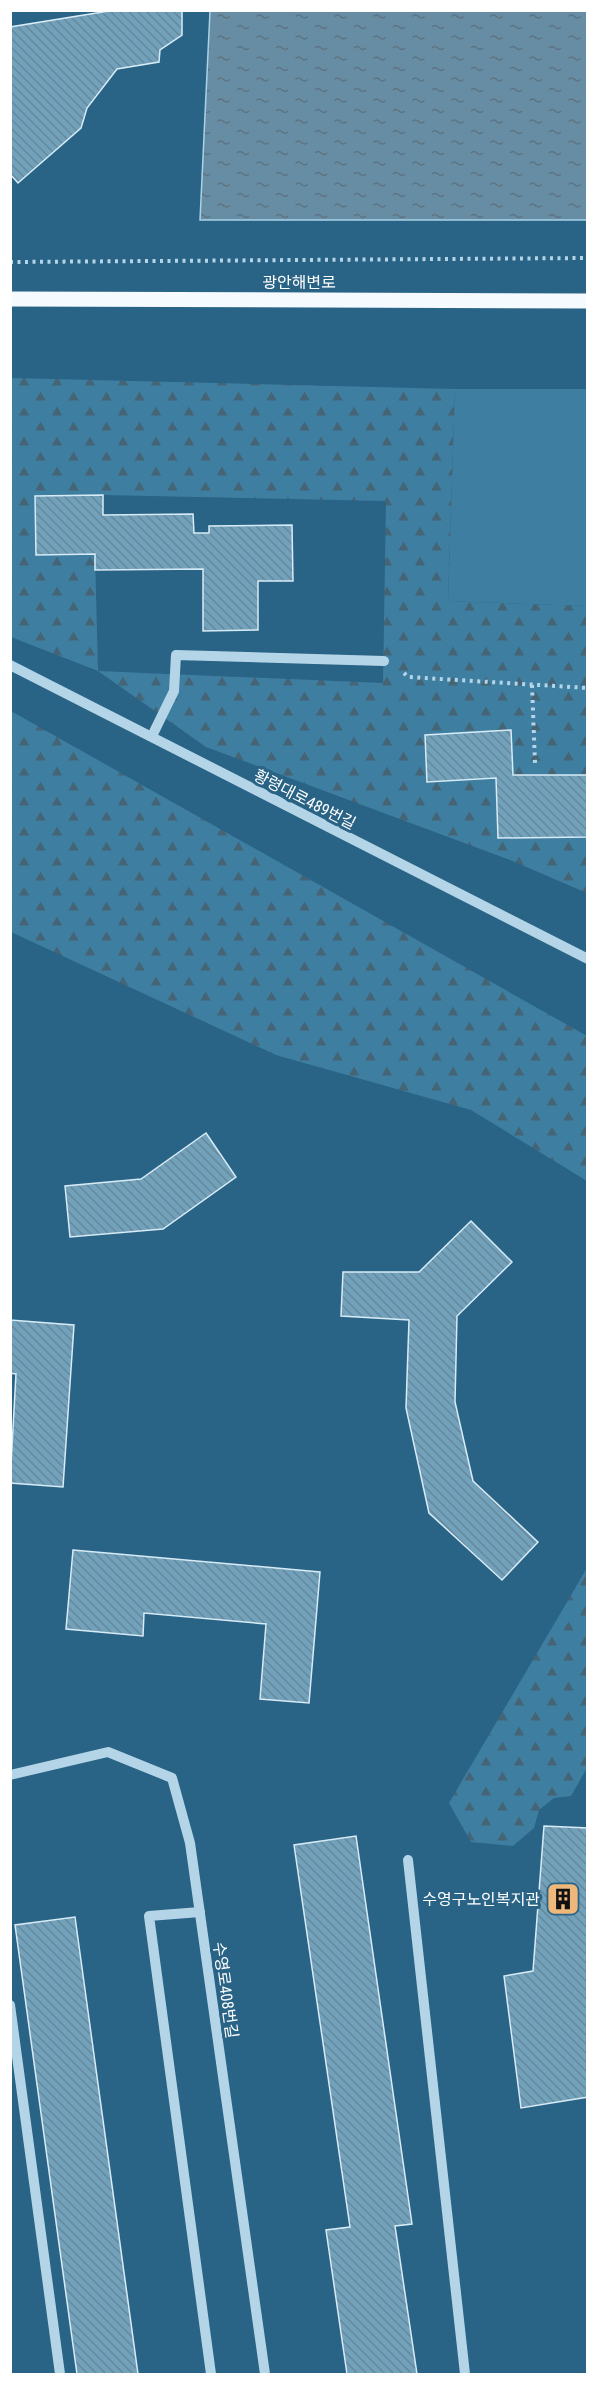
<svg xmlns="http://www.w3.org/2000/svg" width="598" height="2385" font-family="'Roboto Condensed','Noto Sans KR',sans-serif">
<defs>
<pattern id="forest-firs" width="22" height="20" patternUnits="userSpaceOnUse" patternTransform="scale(1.5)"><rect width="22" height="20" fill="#3e7ea1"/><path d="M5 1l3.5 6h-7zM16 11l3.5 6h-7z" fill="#456576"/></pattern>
<pattern id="water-ripples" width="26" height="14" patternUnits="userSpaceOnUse" patternTransform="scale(1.5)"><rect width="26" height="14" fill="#678da4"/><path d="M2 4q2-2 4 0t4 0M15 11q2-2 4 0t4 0" fill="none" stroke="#5c7381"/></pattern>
<pattern id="building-back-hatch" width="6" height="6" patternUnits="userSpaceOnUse" patternTransform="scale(1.5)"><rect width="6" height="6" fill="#71a1bb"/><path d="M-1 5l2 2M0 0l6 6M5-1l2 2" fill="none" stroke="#66889a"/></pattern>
</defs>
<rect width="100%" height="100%" fill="#296385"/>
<g fill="url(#forest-firs)" fill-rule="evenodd">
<path d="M10,378L455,389L448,601L587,606V775H513L425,735L427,782L496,778L499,838L587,837V893L510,860L206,747L98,671L11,637ZM103,495L386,501L383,683L98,671L95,554L36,555V496Z"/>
<polygon points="11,711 587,1036 587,1181 471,1110 276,1055 11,932"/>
<polygon points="587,1568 587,1768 571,1796 554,1798 539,1810 534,1828 513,1846 471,1842 449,1803"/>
</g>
<polygon fill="#3e7ea1" points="455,389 587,389 587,606 448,601"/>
<polygon fill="url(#water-ripples)" stroke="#a9d2e7" stroke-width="1.5" points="210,11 587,11 587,220 200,220"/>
<g fill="url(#building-back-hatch)" stroke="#d7ebf6" stroke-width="1.5">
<polygon points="115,10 182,10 182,35 160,50 159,62 117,69 87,108 81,128 18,183 10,174 10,27"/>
<polygon points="103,495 103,515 193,514 194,533 209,533 209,526 292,525 293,581 258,581 258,630 203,631 203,569 95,570 95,554 36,555 35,496"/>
<polygon points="511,730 513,775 588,775 588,837 498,838 496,778 427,782 425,735"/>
<polygon points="206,1133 236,1177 163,1229 70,1237 65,1186 141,1179"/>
<polygon points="471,1221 512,1262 457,1316 455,1402 473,1481 538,1542 502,1580 429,1513 406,1408 409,1320 341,1316 343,1272 419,1272"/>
<polygon points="10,1320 74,1325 63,1487 10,1483 16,1374 10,1373"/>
<polygon points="73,1550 320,1572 309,1703 260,1699 266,1624 144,1613 143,1636 66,1629"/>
<polygon points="544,1826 588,1828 588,2097 521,2108 504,1976 533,1971"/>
<polygon points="356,1836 412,2224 395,2226 417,2374 347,2374 326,2230 350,2227 294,1845"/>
<polygon points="75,1917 138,2374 77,2374 15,1925"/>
</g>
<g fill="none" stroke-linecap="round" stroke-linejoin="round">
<g stroke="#b4d5e7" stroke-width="4" stroke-dasharray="3 4.5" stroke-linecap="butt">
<polyline points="10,262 588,258"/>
<polyline points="404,673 408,677 588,688"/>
<polyline points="532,685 535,763"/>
</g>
<g stroke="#b4d5e7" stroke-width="10">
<polyline points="10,665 588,959"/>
<polyline points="152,736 174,691 176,655 384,661"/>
<polyline points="10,1775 108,1752 172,1778 190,1843 265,2374"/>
<polyline points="408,1860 465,2374"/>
<polyline points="200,1912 149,1916 211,2374"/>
<polyline points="10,2005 60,2374"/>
</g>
<polyline stroke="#f5fafe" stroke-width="15" points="10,299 588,301"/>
</g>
<defs>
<g id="building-square" transform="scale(1.725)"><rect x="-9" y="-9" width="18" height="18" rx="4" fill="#eeb77b" stroke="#296385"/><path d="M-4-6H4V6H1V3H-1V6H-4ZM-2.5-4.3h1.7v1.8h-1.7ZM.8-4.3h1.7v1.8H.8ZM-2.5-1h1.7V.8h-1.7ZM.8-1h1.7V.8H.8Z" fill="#111"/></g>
</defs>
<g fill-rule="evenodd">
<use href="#building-square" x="563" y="1899"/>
</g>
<g text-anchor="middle" stroke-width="6" stroke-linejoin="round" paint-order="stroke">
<g font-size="16" fill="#fff" stroke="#296385">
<text x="299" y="288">광안해변로</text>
<text transform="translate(305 799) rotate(27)" y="6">황령대로489번길</text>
<text transform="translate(226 1990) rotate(82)" y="6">수영로408번길</text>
</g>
<g font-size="16" fill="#fff" stroke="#296385" text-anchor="end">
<text x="540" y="1905">수영구노인복지관</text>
</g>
</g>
<rect width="598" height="2385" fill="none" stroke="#ffffff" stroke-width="24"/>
</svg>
